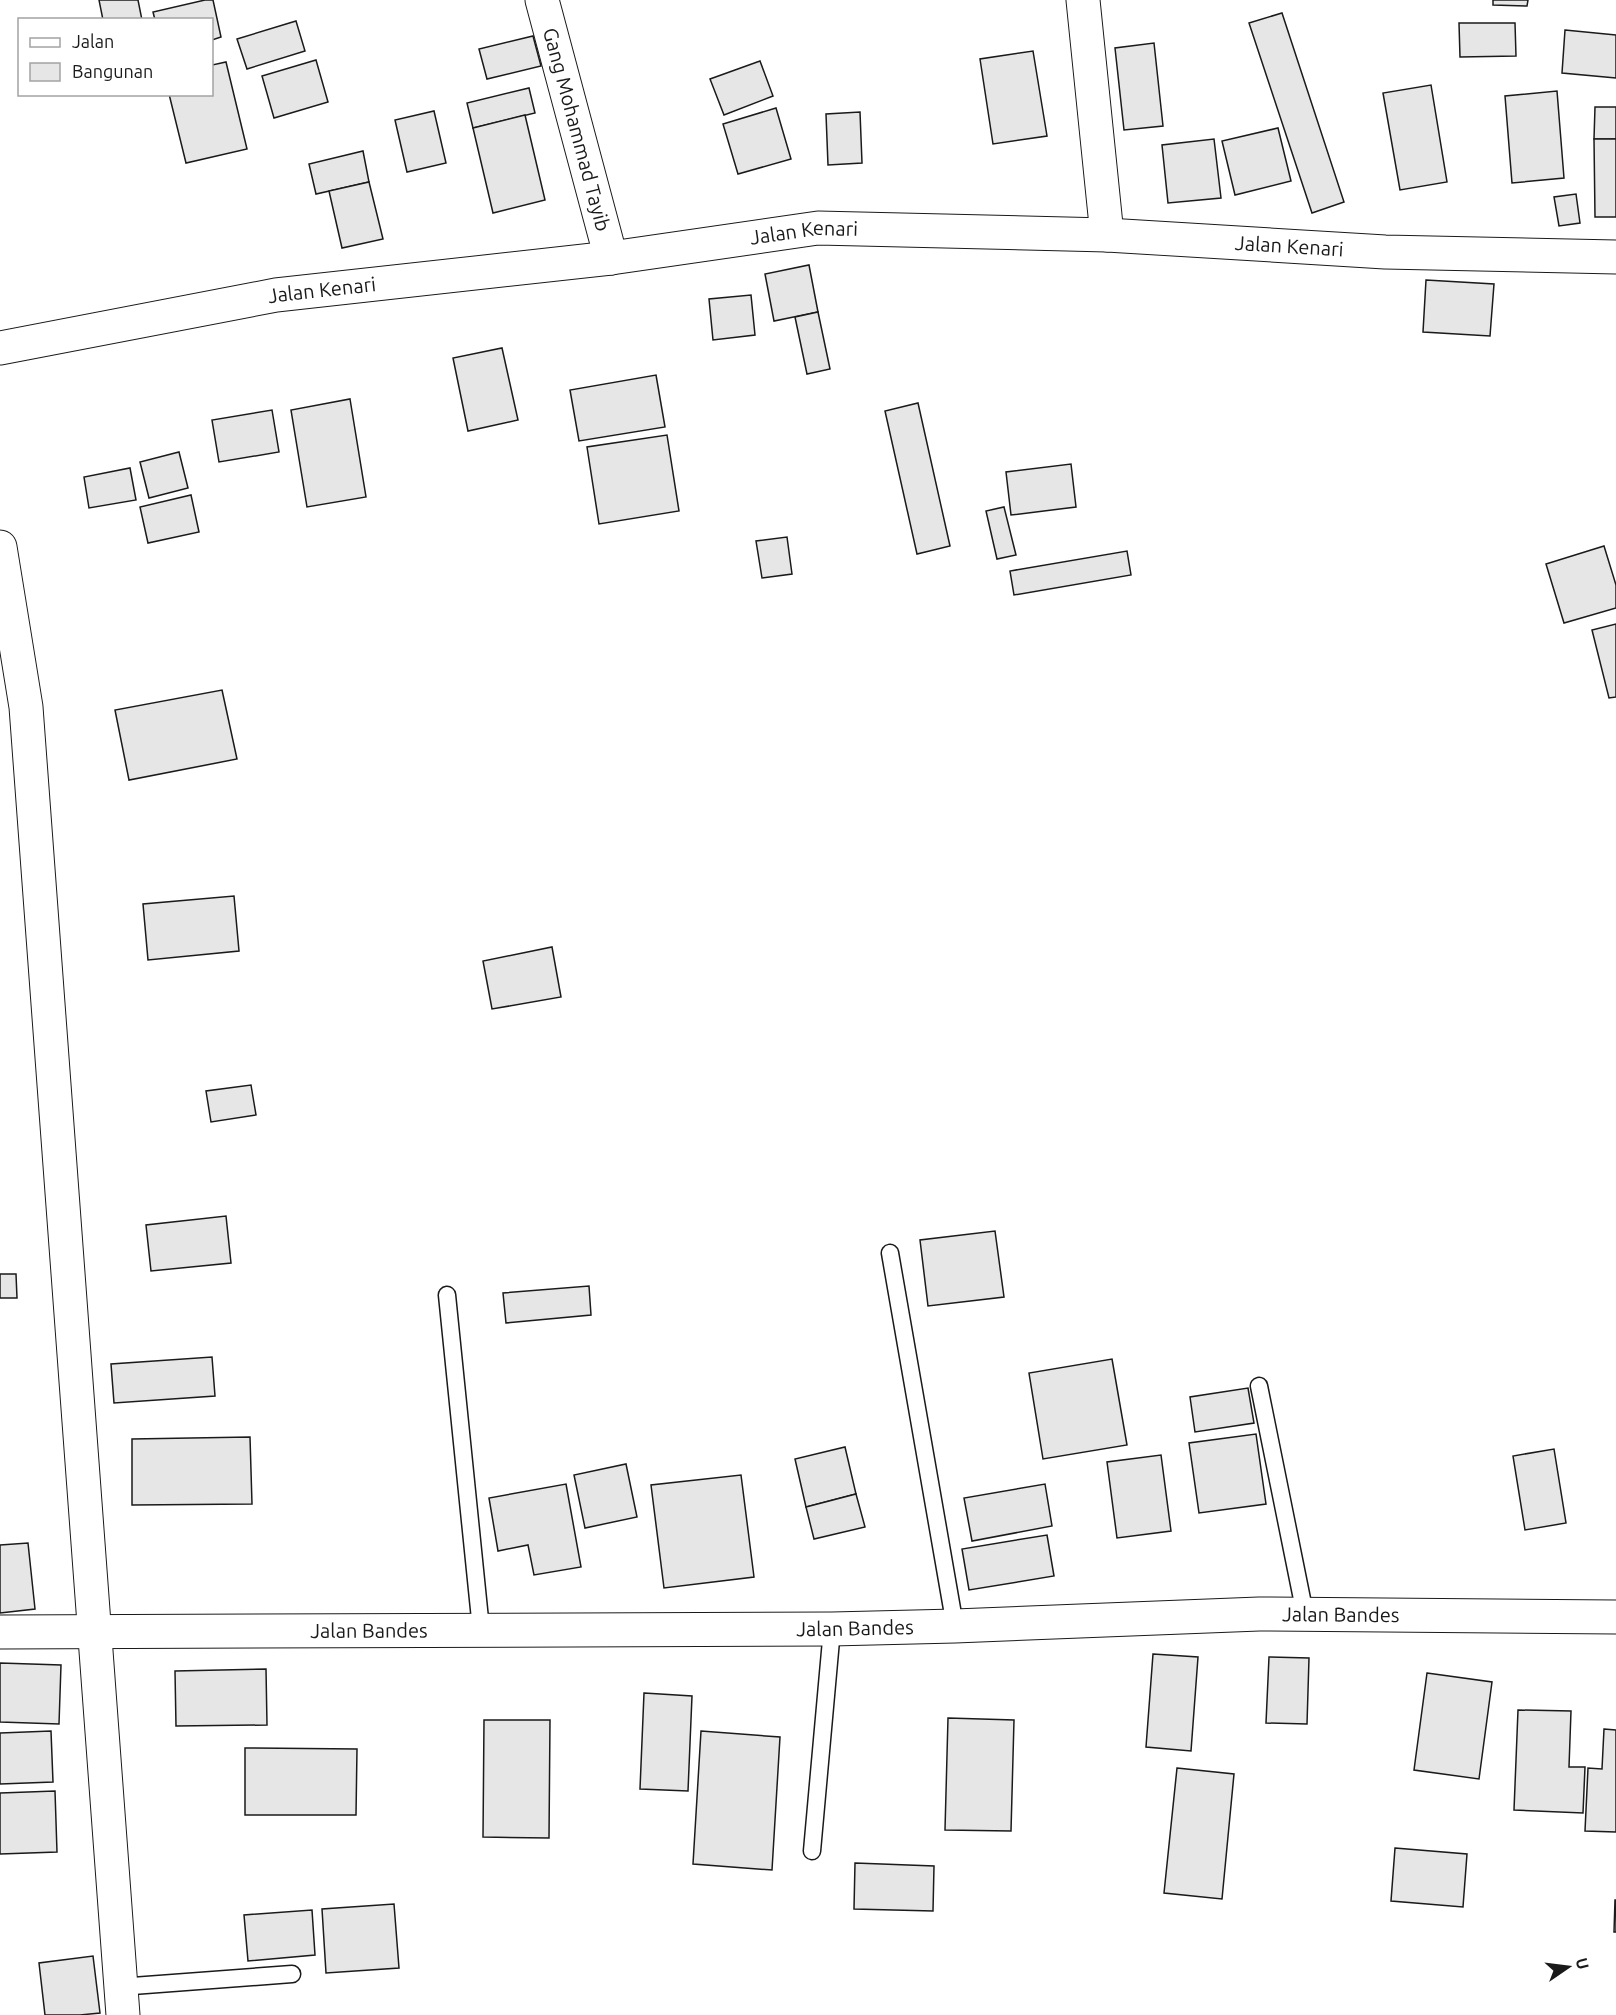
<svg xmlns="http://www.w3.org/2000/svg" width="1616" height="2015" font-family="Ubuntu,sans-serif">
<rect width="100%" height="100%" fill="#fff"/>
<g fill="#e6e6e6" stroke="#1a1a1a" stroke-width="1.5">
<polygon points="99,0 138,0 142,20 103,20"/>
<polygon points="205,0 213,0 221,37 212,40 212,20 155,20 153,12"/>
<polygon points="1493,0 1528,0 1527,6 1493,5"/>
<polygon points="1282,13 1344,202 1312,213 1249,23"/>
<polygon points="296,21 305,51 247,69 237,39"/>
<polygon points="1459,23 1515,23 1516,56 1460,57"/>
<polygon points="1565,30 1616,35 1616,78 1562,73"/>
<polygon points="533,36 541,66 487,79 479,49"/>
<polygon points="1154,43 1163,126 1124,130 1115,48"/>
<polygon points="1033,51 1047,136 993,144 980,59"/>
<polygon points="316,60 328,102 274,118 262,76"/>
<polygon points="760,61 773,96 724,115 710,79"/>
<polygon points="226,62 247,149 186,163 169,94 212,94 212,65"/>
<polygon points="1431,85 1447,182 1400,190 1383,93"/>
<polygon points="529,88 535,113 473,128 467,103"/>
<polygon points="1557,91 1564,178 1512,183 1505,96"/>
<polygon points="1595,107 1616,107 1616,139 1594,139"/>
<polygon points="776,108 791,159 738,174 723,124"/>
<polygon points="434,111 446,163 407,172 395,120"/>
<polygon points="860,112 862,163 828,165 826,114"/>
<polygon points="525,115 545,200 493,213 473,128"/>
<polygon points="1278,128 1291,181 1235,195 1222,141"/>
<polygon points="1214,139 1221,198 1168,203 1162,145"/>
<polygon points="1594,139 1616,139 1616,217 1595,217"/>
<polygon points="363,151 369,182 316,194 309,164"/>
<polygon points="369,182 383,239 342,248 329,191"/>
<polygon points="1576,194 1580,223 1559,226 1554,197"/>
<polygon points="809,265 818,312 774,321 765,274"/>
<polygon points="1426,280 1494,284 1490,336 1423,332"/>
<polygon points="751,295 755,335 713,340 709,299"/>
<polygon points="818,312 830,369 807,374 795,317"/>
<polygon points="502,348 518,420 468,431 453,358"/>
<polygon points="656,375 665,427 579,441 570,390"/>
<polygon points="350,399 366,497 307,507 291,410"/>
<polygon points="918,403 950,546 917,554 885,411"/>
<polygon points="272,410 279,452 219,462 212,420"/>
<polygon points="667,435 679,511 599,524 587,447"/>
<polygon points="179,452 188,488 149,498 140,462"/>
<polygon points="1071,464 1076,507 1011,515 1006,472"/>
<polygon points="130,468 136,500 89,508 84,477"/>
<polygon points="191,495 199,532 148,543 140,507"/>
<polygon points="1004,507 1016,555 997,559 986,511"/>
<polygon points="787,537 792,574 762,578 756,541"/>
<polygon points="1604,546 1616,585 1616,608 1564,623 1546,564"/>
<polygon points="1127,551 1131,575 1014,595 1010,571"/>
<polygon points="1616,624 1616,697 1609,698 1592,630"/>
<polygon points="222,690 237,759 129,780 115,710"/>
<polygon points="234,896 239,951 148,960 143,904"/>
<polygon points="552,947 561,997 492,1009 483,961"/>
<polygon points="251,1085 256,1115 211,1122 206,1091"/>
<polygon points="226,1216 231,1263 151,1271 146,1225"/>
<polygon points="995,1231 1004,1297 928,1306 920,1240"/>
<polygon points="0,1274 16,1274 17,1298 0,1298"/>
<polygon points="589,1286 591,1315 506,1323 503,1293"/>
<polygon points="212,1357 215,1396 114,1403 111,1364"/>
<polygon points="1112,1359 1127,1445 1043,1459 1029,1373"/>
<polygon points="1248,1388 1254,1423 1195,1432 1190,1397"/>
<polygon points="1256,1434 1266,1504 1199,1513 1189,1443"/>
<polygon points="250,1437 252,1504 132,1505 132,1439"/>
<polygon points="845,1447 856,1494 806,1507 795,1459"/>
<polygon points="1554,1449 1566,1523 1525,1530 1513,1456"/>
<polygon points="1161,1455 1171,1531 1117,1538 1107,1462"/>
<polygon points="626,1464 637,1517 585,1528 574,1475"/>
<polygon points="741,1475 754,1577 664,1588 651,1485"/>
<polygon points="566,1484 581,1567 534,1575 528,1545 498,1551 489,1498"/>
<polygon points="1045,1484 1052,1526 972,1541 964,1498"/>
<polygon points="856,1494 865,1527 814,1539 806,1507"/>
<polygon points="1047,1535 1054,1576 969,1590 962,1549"/>
<polygon points="28,1543 35,1609 0,1613 0,1545"/>
<polygon points="1153,1654 1198,1657 1191,1751 1146,1747"/>
<polygon points="1269,1657 1309,1658 1307,1724 1266,1723"/>
<polygon points="0,1663 61,1665 59,1724 0,1722"/>
<polygon points="266,1669 267,1725 176,1726 175,1671"/>
<polygon points="1427,1673 1492,1682 1479,1779 1414,1770"/>
<polygon points="644,1693 692,1696 688,1791 640,1789"/>
<polygon points="1518,1710 1571,1711 1569,1767 1585,1767 1583,1813 1514,1810"/>
<polygon points="948,1718 1014,1720 1011,1831 945,1830"/>
<polygon points="484,1720 550,1720 549,1838 483,1837"/>
<polygon points="1604,1729 1616,1730 1616,1832 1585,1831 1588,1768 1602,1769"/>
<polygon points="51,1731 53,1782 0,1784 0,1733"/>
<polygon points="701,1731 780,1737 772,1870 693,1864"/>
<polygon points="245,1748 357,1749 356,1815 245,1815"/>
<polygon points="1177,1768 1234,1774 1222,1899 1164,1893"/>
<polygon points="55,1791 57,1852 0,1854 0,1793"/>
<polygon points="1395,1848 1467,1854 1463,1907 1391,1901"/>
<polygon points="855,1863 934,1866 933,1911 854,1909"/>
<polygon points="1615,1900 1616,1900 1616,1932 1614,1932"/>
<polygon points="394,1904 399,1968 326,1973 322,1909"/>
<polygon points="312,1910 315,1955 248,1961 244,1915"/>
<polygon points="93,1956 100,2013 80,2015 45,2015 39,1963"/>
</g>
<g fill="none" stroke-linecap="round" stroke-linejoin="round">
<g stroke="#1a1a1a" stroke-width="19">
<g id="lane">
<polyline points="890,1253 955,1626"/>
<polyline points="447,1295 481,1629"/>
<polyline points="1259,1386 1305,1614"/>
<polyline points="812,1851 832,1629"/>
<polyline points="119,1987 292,1974"/>
</g>
</g>
<g stroke="#1a1a1a" stroke-width="35">
<g id="street">
<path id="s1" d="M542,0L611,258"/>
<polyline points="1083,0 1107,235"/>
<path id="s2" d="M0,348L276,295L611,258L818,228L1107,235L1385,252L1616,257"/>
<polyline points="0,547 26,707 123,2015"/>
<path id="s3" d="M0,1632L832,1629L955,1626L1259,1614L1616,1617"/>
</g>
</g>
<use href="#lane" stroke="#fff" stroke-width="16"/>
<use href="#street" stroke="#fff" stroke-width="33"/>
</g>
<g text-anchor="middle" stroke-width="4.5" stroke-linejoin="round" paint-order="stroke">
<g font-size="20" fill="#1a1a1a" stroke="#fff">
<text dy="7" stroke="none"><textPath href="#s1" startOffset="134">Gang Mohammad Tayib</textPath></text>
<text dy="7" stroke="none"><textPath href="#s2" startOffset="813">Jalan Kenari</textPath></text>
<text dy="7" stroke="none"><textPath href="#s2" startOffset="1299">Jalan Kenari</textPath></text>
<text dy="7" stroke="none"><textPath href="#s2" startOffset="327">Jalan Kenari</textPath></text>
<text dy="7" stroke="none"><textPath href="#s3" startOffset="1341">Jalan Bandes</textPath></text>
<text dy="7" stroke="none"><textPath href="#s3" startOffset="855">Jalan Bandes</textPath></text>
<text dy="7" stroke="none"><textPath href="#s3" startOffset="369">Jalan Bandes</textPath></text>
</g>
</g>
<rect x="18" y="18" width="195" height="78" fill="#ffffff" stroke="#a3a3a3" stroke-width="1.5"/>
<rect x="30" y="38" width="30" height="9" fill="#ffffff" stroke="#a3a3a3" stroke-width="1.5"/>
<text x="72" y="48" font-size="18" fill="#1a1a1a">Jalan</text>
<rect x="30" y="63" width="30" height="18" fill="#e6e6e6" stroke="#a3a3a3" stroke-width="1.5"/>
<text x="72" y="78" font-size="18" fill="#1a1a1a">Bangunan</text>
<g transform="translate(1568 1967) rotate(76)" stroke="#ffffff" stroke-width="4.5" paint-order="stroke">
<path d="M0-4.5L10 22L0 15L-10 22Z" fill="#1a1a1a"/>
<text y="-9" font-size="16" font-weight="bold" text-anchor="middle" fill="#1a1a1a">U</text>
</g>
</svg>
